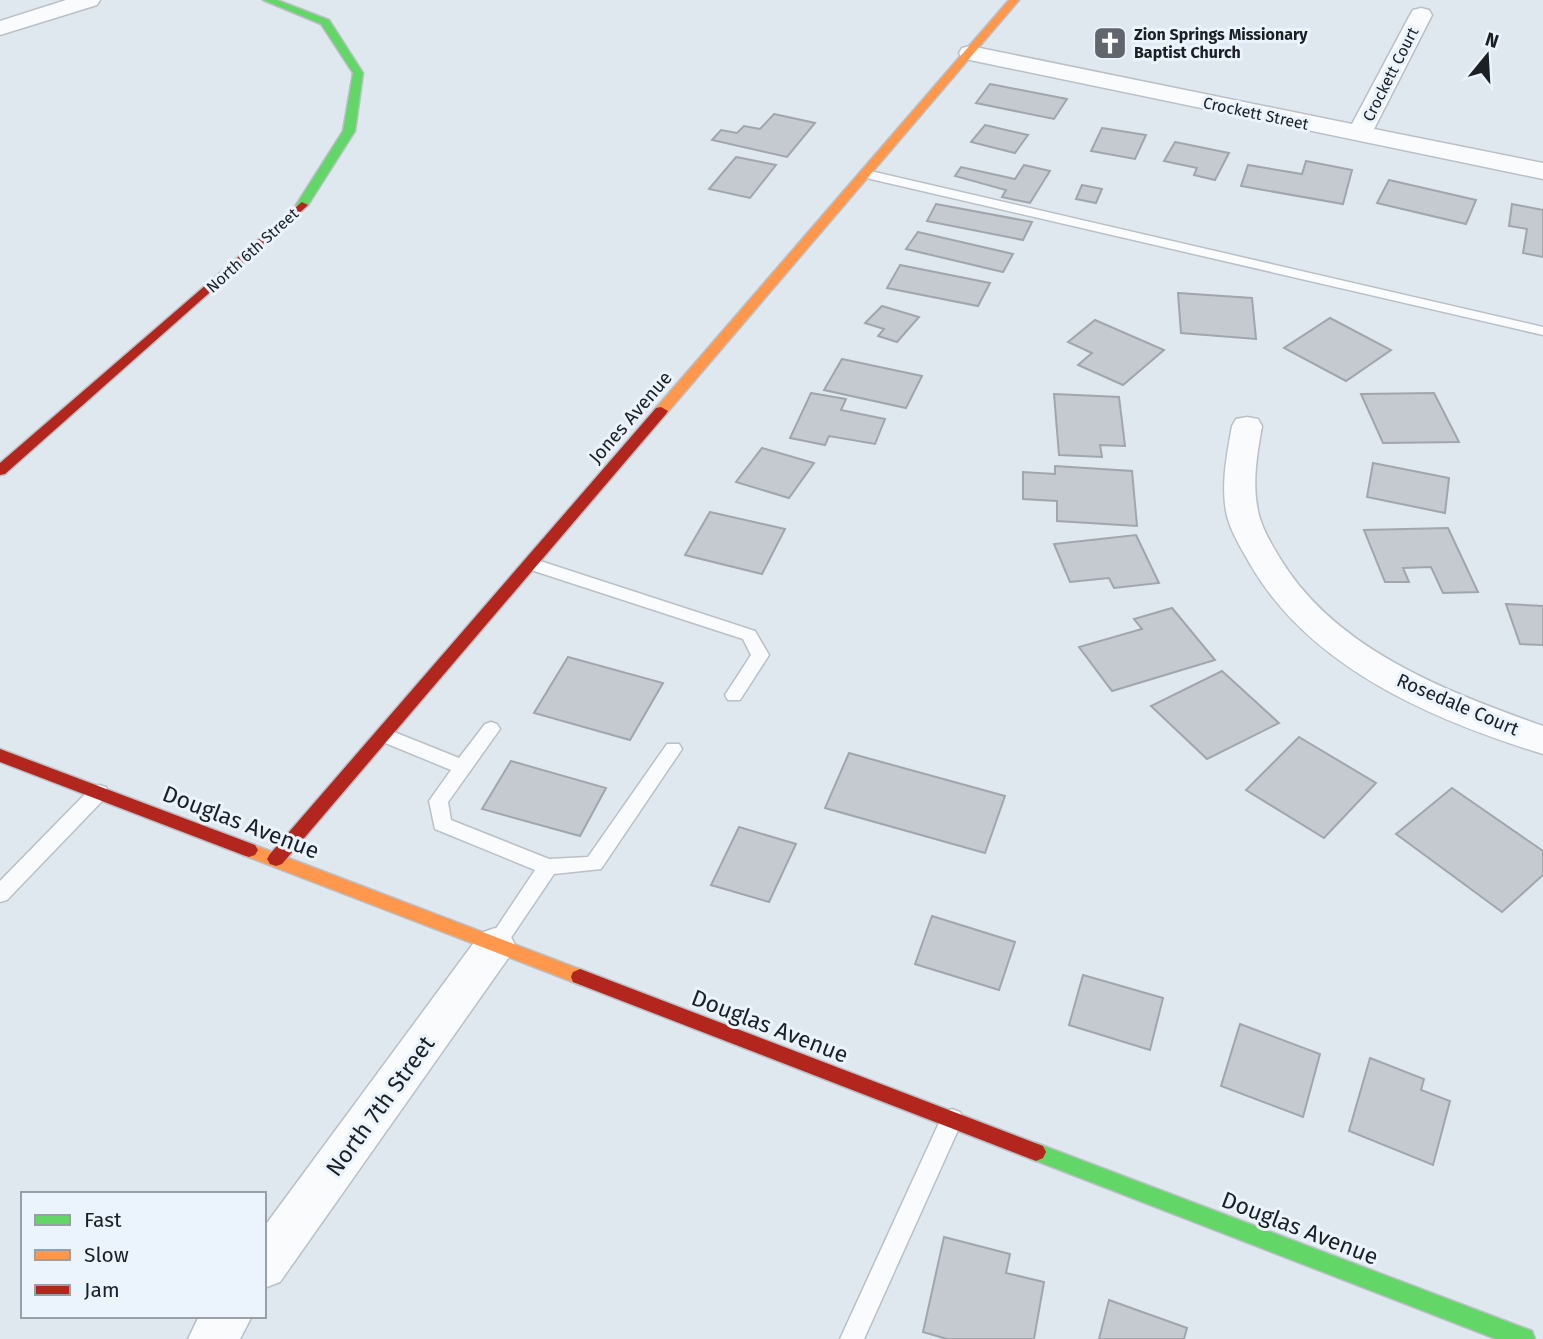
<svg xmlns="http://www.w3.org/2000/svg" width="1543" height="1339" font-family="'Fira Sans',sans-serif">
<rect width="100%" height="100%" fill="#dfe7ef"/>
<g fill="#c4cad0" stroke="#a0a6ac" stroke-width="2">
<polygon points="990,84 1067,99 1054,119 976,103"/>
<polygon points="774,114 815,123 787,157 712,140 721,130 737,133 744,126 760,129"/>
<polygon points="985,125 1028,135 1015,153 971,142"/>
<polygon points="1102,128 1146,135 1135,159 1091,151"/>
<polygon points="1175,142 1229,153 1215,180 1194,175 1197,168 1164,161"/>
<polygon points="736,157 776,165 750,198 709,189"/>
<polygon points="1306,161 1352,170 1343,204 1241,186 1248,165 1302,174"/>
<polygon points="1024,165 1050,171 1030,203 1002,197 1006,190 955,176 961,167 1015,179"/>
<polygon points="1389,180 1476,200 1466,224 1377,203"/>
<polygon points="1082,185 1102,189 1096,203 1076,199"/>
<polygon points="936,204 1032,222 1023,240 927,221"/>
<polygon points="1512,204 1543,210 1543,257 1523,253 1527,229 1509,226"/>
<polygon points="918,232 1013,254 1003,272 906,249"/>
<polygon points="900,265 990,283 978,306 887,288"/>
<polygon points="1178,293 1252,298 1256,339 1181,333"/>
<polygon points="882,306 919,317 897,342 878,336 884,329 865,323"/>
<polygon points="1330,318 1391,350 1346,381 1284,348"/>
<polygon points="1095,320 1164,350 1123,385 1078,365 1092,353 1068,342"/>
<polygon points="842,359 922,376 906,408 824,390"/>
<polygon points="811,393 846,399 841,410 885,419 875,444 829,436 825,445 790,438"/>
<polygon points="1434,393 1459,442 1383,443 1361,394"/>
<polygon points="1054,394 1119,397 1125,446 1100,445 1102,457 1059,455"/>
<polygon points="762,448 814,463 789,498 736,482"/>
<polygon points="1373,463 1449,478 1445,513 1367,497"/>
<polygon points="1055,466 1132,471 1137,526 1057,521 1057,501 1023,499 1023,472 1055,474"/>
<polygon points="710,512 785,529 762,574 685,555"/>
<polygon points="1448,528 1478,592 1443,593 1431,567 1403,568 1409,582 1385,582 1364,530"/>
<polygon points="1136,535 1159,583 1114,588 1109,578 1070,582 1054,544"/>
<polygon points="1506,604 1543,606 1543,645 1520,644"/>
<polygon points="1172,608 1215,660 1112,691 1079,647 1142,629 1134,619"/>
<polygon points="568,657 663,683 630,740 534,713"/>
<polygon points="1222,671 1279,723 1207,759 1151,706"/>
<polygon points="1299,737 1376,783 1324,838 1246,790"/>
<polygon points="849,753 1005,796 985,853 825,808"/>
<polygon points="511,761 606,788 580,836 482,809"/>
<polygon points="1452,788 1543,851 1543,875 1502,912 1396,834"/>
<polygon points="739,827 796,844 769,902 711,885"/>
<polygon points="932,916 1015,942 999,990 915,964"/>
<polygon points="1083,975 1163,998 1150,1050 1069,1025"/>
<polygon points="1240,1024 1320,1054 1303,1117 1221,1086"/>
<polygon points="1370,1058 1424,1079 1421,1090 1450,1101 1433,1165 1349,1131"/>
<polygon points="944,1237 1010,1254 1006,1273 1044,1282 1034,1339 947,1339 923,1332"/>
<polygon points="1109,1300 1187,1328 1184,1339 1099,1339"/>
</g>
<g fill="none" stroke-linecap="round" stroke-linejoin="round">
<g stroke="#bac0c6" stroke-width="3">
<g id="lane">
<polygon points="866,170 1543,327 1543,335 862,177 862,171"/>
<polygon points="531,558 755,631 769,655 740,700 728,700 725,695 751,655 743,639 525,568 523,564"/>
<polygon points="491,722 497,724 500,729 448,802 451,820 549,859 588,857 667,744 679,744 682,749 601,869 554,874 502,951 495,953 488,951 485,945 535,870 435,829 429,801 451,770 378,740 375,735 378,730 384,728 459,758 485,724"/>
<polygon points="99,785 106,787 108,792 106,797 7,900 0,902 0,881 92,787"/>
<polygon points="952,1109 960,1112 963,1119 864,1339 840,1339 944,1112"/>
</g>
</g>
<g stroke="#bac0c6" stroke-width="3">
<g id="street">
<polygon points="66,0 100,0 97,5 0,35 0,21"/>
<polygon points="1421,8 1429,10 1432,15 1374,129 1543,163 1543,179 970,60 962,58 959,53 962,48 970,46 1352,124 1410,15 1413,10"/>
<path d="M1247,417L1258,419L1262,426C1257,454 1252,483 1258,511C1261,526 1270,542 1278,555C1333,649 1445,691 1543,726V754C1433,720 1310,668 1250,564C1241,548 1229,529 1226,511C1221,483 1227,454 1232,426L1236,419Z"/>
<polygon points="495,928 509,933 515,945 509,957 280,1282 264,1288 264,1227 481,933"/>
<polygon points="199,1316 252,1316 240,1339 188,1339"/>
</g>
</g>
<g stroke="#bac0c6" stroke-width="3">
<g id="fast">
<polygon points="263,0 277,0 329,20 363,73 355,131 308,205 302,208 296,205 343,131 353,73 321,24"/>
<polygon points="1036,1143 1524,1328 1532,1331 1535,1339 1496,1339 1029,1158 1026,1152 1029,1146"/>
</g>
</g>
<g stroke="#bac0c6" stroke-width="3">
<g id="slow">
<polygon points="1009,0 1019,0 666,414 656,414 654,411 656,408"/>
<polygon points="249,843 587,972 589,977 587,982 580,985 573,982 243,855 240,850 243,845"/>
</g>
</g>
<g stroke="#bac0c6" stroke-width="3">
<g id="jam">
<polygon points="302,202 308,205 306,207 5,474 0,475 0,463"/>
<polygon points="661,407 668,411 666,414 282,864 276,866 270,864 267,859 270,854 656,408"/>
<polygon points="0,749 255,845 258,850 255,855 249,857 243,855 0,762"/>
<polygon points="580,969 1043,1146 1046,1152 1043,1158 1036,1161 573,982 571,977 573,972"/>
</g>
</g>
<use href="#lane" fill="#fafbfd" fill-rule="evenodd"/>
<use href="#street" fill="#fafbfd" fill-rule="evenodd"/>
<use href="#fast" fill="#63d668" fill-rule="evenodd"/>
<use href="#slow" fill="#ff974d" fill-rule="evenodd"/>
<use href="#jam" fill="#b3261e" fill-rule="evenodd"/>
</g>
<defs>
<g id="church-square" transform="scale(1.75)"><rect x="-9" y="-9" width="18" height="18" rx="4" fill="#60666c" stroke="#ebf3fc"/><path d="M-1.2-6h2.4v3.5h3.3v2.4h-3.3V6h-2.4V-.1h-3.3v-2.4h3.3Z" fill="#fff"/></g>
</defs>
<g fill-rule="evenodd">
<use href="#church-square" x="1110" y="43"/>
</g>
<g text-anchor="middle" stroke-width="6" stroke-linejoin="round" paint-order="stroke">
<g font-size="16" font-weight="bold" fill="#1b2025" stroke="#ebf3fc" text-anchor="start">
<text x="1134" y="40">Zion Springs Missionary<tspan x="1134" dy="18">Baptist Church</tspan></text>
</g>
<g font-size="16" fill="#1b2025" stroke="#ebf3fc">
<text transform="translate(1390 74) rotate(-63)" y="6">Crockett Court</text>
<text transform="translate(1256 113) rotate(12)" y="6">Crockett Street</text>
<text transform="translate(252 250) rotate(-42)" y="6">North 6th Street</text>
</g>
<g font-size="19" fill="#1b2025" stroke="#ebf3fc">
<text transform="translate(630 417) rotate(-49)" y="7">Jones Avenue</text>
<text transform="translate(1458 704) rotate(23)" y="7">Rosedale Court</text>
</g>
<g font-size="23" fill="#1b2025" stroke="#ebf3fc">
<text transform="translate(241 822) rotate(21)" y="8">Douglas Avenue</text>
<text transform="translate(770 1026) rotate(21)" y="8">Douglas Avenue</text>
<text transform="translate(380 1106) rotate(-54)" y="8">North 7th Street</text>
<text transform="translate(1300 1228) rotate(21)" y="8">Douglas Avenue</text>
</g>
</g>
<rect x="21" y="1192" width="245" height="126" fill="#ebf3fc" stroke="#989fa6" stroke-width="2"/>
<rect x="35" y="1215" width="35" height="10" fill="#63d668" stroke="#989fa6" stroke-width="2"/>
<text x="84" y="1227" font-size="21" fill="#1b2025">Fast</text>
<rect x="35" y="1250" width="35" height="10" fill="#ff974d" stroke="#989fa6" stroke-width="2"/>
<text x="84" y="1262" font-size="21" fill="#1b2025">Slow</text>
<rect x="35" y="1285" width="35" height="10" fill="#b3261e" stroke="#989fa6" stroke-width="2"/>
<text x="84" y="1297" font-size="21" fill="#1b2025">Jam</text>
<g transform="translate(1487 56) rotate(18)" stroke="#ebf3fc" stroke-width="5" paint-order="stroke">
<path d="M0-5L12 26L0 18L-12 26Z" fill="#1b2025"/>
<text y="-10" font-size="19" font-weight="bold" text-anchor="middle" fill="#1b2025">N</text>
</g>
</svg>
